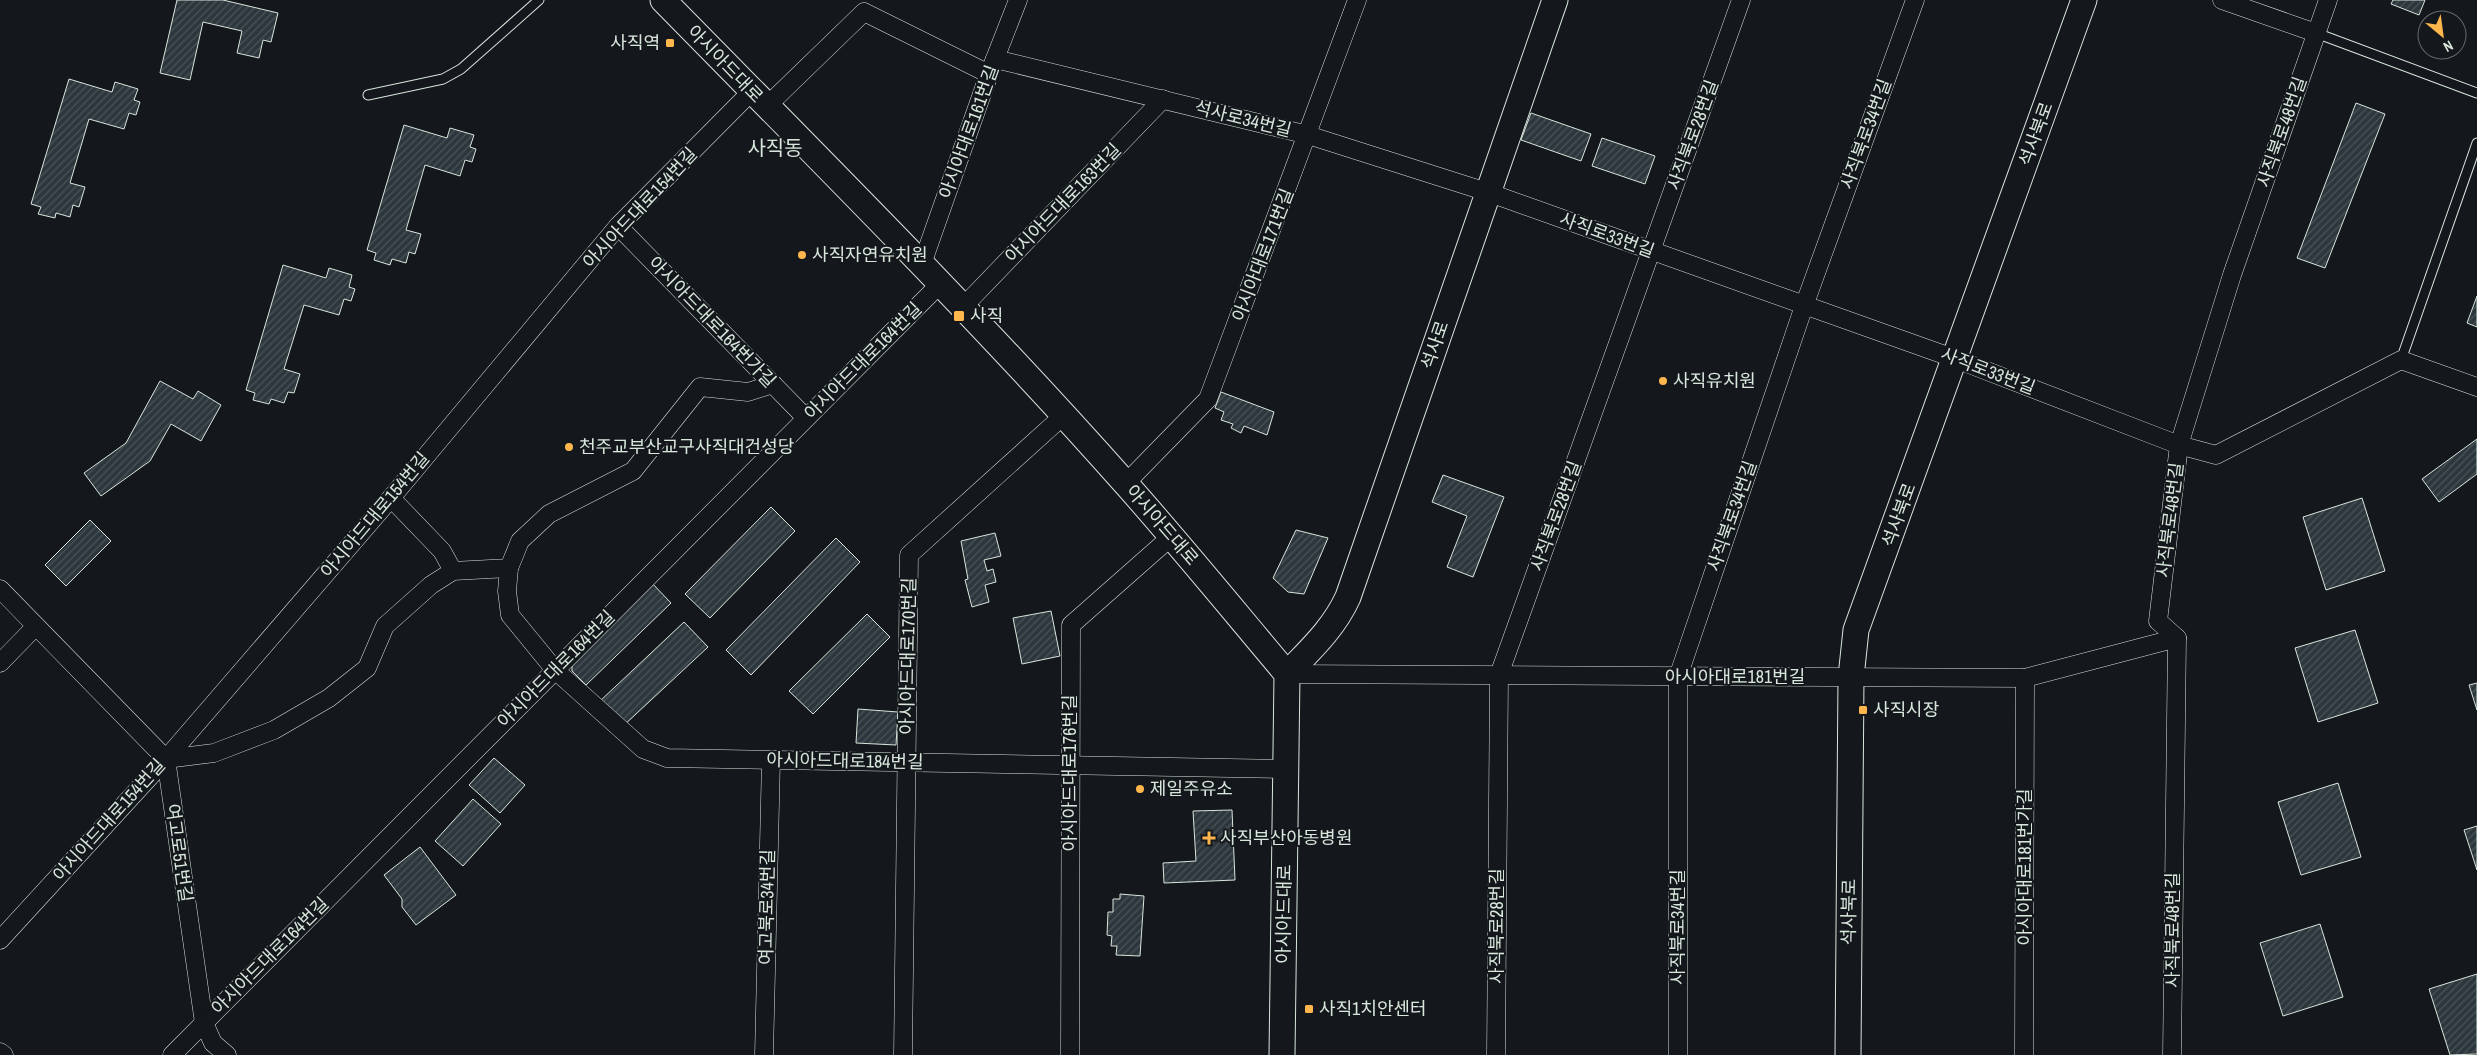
<svg xmlns="http://www.w3.org/2000/svg" width="2477" height="1055" font-family="'Archivo Narrow','Noto Sans KR',sans-serif">
<defs>
<pattern id="building-hatch" width="6" height="6" patternUnits="userSpaceOnUse" patternTransform="scale(1.25)"><rect width="6" height="6" fill="#2c363c"/><path d="M-1 1l2-2M0 6l6-6M5 7l2-2" fill="none" stroke="#4a5358"/></pattern>
</defs>
<rect width="100%" height="100%" fill="#14181c"/>
<g fill="url(#building-hatch)" stroke="#d8e6dc">
<polygon points="177,0 223,0 278,13 271,42 263,40 259,58 237,53 242,31 203,22 190,80 160,73"/>
<polygon points="2393,0 2425,0 2419,15 2391,4"/>
<polygon points="69,79 112,92 115,82 138,89 134,100 140,102 136,115 129,113 124,129 89,119 70,183 85,187 79,207 73,205 70,217 56,213 55,218 38,214 41,207 31,204"/>
<polygon points="2356,103 2385,114 2325,268 2297,258"/>
<polygon points="1531,113 1591,134 1581,161 1521,140"/>
<polygon points="404,125 447,138 450,128 474,135 470,147 476,149 472,162 465,160 460,176 425,165 406,230 421,234 415,254 409,252 406,263 392,259 390,265 374,260 376,253 367,250"/>
<polygon points="1602,138 1655,156 1645,184 1592,166"/>
<polygon points="283,265 326,278 329,268 352,275 349,287 355,289 351,301 344,299 339,315 304,305 284,369 300,374 294,393 288,392 284,403 271,399 269,404 253,400 255,393 246,390"/>
<polygon points="2477,296 2477,327 2467,323"/>
<polygon points="160,381 193,399 198,391 221,405 201,441 171,424 150,461 101,496 84,473 126,443"/>
<polygon points="1221,392 1274,412 1267,435 1244,426 1241,433 1231,428 1233,424 1221,420 1224,412 1215,408"/>
<polygon points="2477,439 2477,474 2439,502 2422,479"/>
<polygon points="1443,475 1504,497 1473,577 1447,567 1467,516 1432,502"/>
<polygon points="2362,498 2385,571 2326,590 2303,517"/>
<polygon points="771,507 795,531 710,618 685,594"/>
<polygon points="90,520 111,541 66,586 45,565"/>
<polygon points="1296,530 1328,538 1304,594 1288,592 1273,578"/>
<polygon points="995,533 1001,556 984,560 987,571 993,569 996,582 985,585 989,602 972,607 965,580 968,579 961,541"/>
<polygon points="836,538 860,562 751,675 726,650"/>
<polygon points="649,580 671,603 586,685 572,671 572,661"/>
<polygon points="1051,611 1060,656 1022,664 1013,618"/>
<polygon points="867,614 890,637 813,714 789,691"/>
<polygon points="684,622 708,647 622,727 599,702"/>
<polygon points="2355,630 2378,703 2318,722 2295,648"/>
<polygon points="2477,683 2477,710 2469,685"/>
<polygon points="858,709 898,712 896,745 856,743"/>
<polygon points="494,758 525,785 500,813 469,785"/>
<polygon points="2338,783 2361,857 2301,875 2278,802"/>
<polygon points="473,799 501,824 463,866 435,841"/>
<polygon points="1232,810 1235,880 1164,883 1163,863 1196,861 1193,811"/>
<polygon points="2477,826 2477,870 2464,830"/>
<polygon points="420,847 456,895 416,925 402,907 402,899 384,875"/>
<polygon points="1120,894 1144,896 1140,956 1116,955 1117,946 1111,946 1112,936 1107,935 1108,912 1113,912 1113,899 1120,899"/>
<polygon points="2320,924 2343,997 2283,1016 2260,943"/>
<polygon points="2477,974 2477,1054 2450,1055 2429,989"/>
</g>
<g fill="none" stroke-linecap="round" stroke-linejoin="round">
<g stroke="#d8e6dc" stroke-width="11">
<g id="lane">
<polyline points="2316,33 2477,93"/>
<polyline points="368,95 443,79 461,69 539,0"/>
<polyline points="2401,360 2477,143"/>
</g>
</g>
<g stroke="#d8e6dc" stroke-width="19">
<g id="street">
<polyline points="2222,0 2316,33"/>
<polyline points="995,59 1308,135 1487,192 1956,359 2179,445 2216,455 2401,360 2477,387"/>
<polyline points="767,106 864,12 989,74"/>
<polyline points="618,226 806,418"/>
<polyline points="922,264 989,74 1018,0"/>
<polyline points="962,308 1163,99"/>
<polyline points="1126,483 1208,399 1357,0"/>
<polyline points="391,498 442,551 453,571"/>
<polyline points="509,568 507,591 510,615 555,670 643,749 667,758 1286,769"/>
<polyline points="0,589 166,759 204,1023 213,1043 227,1055"/>
<polyline points="0,663 36,626"/>
<polyline points="1287,674 2025,678 2177,638"/>
<polyline points="166,759 214,753 274,730 329,698 367,668 385,626 431,585 453,571 509,568 520,541 549,514 633,471 700,387 748,392 773,384"/>
<polyline points="0,940 166,759 391,498 618,226 752,91"/>
<polyline points="0,1052 4,1055"/>
<polyline points="172,1055 940,284"/>
<polyline points="764,1055 771,760"/>
<polyline points="903,1055 909,555 1064,415"/>
<polyline points="1070,1055 1071,625 1172,536"/>
<polyline points="1496,1055 1499,675 1741,0"/>
<polyline points="1678,1055 1678,677 1804,306 1915,0"/>
<polyline points="2024,1055 2025,678"/>
<polyline points="2172,1055 2177,638 2158,621 2179,445 2232,275 2328,0"/>
</g>
</g>
<g stroke="#d8e6dc" stroke-width="27">
<g id="secondary">
<path d="M663,0C819,159 978,317 1126,484C1181,546 1234,611 1287,674L1282,1055"/>
<path d="M1287,674C1310,650 1334,628 1348,597L1555,0"/>
<polyline points="1848,1055 1851,677 1856,630 2084,0"/>
</g>
</g>
<use href="#lane" stroke="#14181c" stroke-width="9"/>
<use href="#street" stroke="#14181c" stroke-width="18"/>
<use href="#secondary" stroke="#14181c" stroke-width="25"/>
</g>
<g fill="#ffb74d" stroke="#14181c" stroke-width="2">
<rect x="665" y="38" width="10" height="10" rx="2.5"/>
<circle cx="802" cy="255" r="5"/>
<rect x="953" y="310" width="12" height="12" rx="2.5"/>
<circle cx="1663" cy="381" r="5"/>
<circle cx="569" cy="447" r="5"/>
<rect x="1858" y="705" width="10" height="10" rx="2.5"/>
<circle cx="1140" cy="789" r="5"/>
<path d="M1206.5 830.5h5v5h5v5h-5v5h-5v-5h-5v-5h5z"/>
<rect x="1304" y="1004" width="10" height="10" rx="2.5"/>
</g>
<g text-anchor="middle" stroke-width="4" stroke-linejoin="round" paint-order="stroke">
<g font-size="18" fill="#d8e6dc" stroke="#14181c" text-anchor="start">
<text x="660" y="49" text-anchor="end">사직역</text>
<text x="812" y="261">사직자연유치원</text>
<text x="970" y="322">사직</text>
<text x="1673" y="387">사직유치원</text>
<text x="579" y="453">천주교부산교구사직대건성당</text>
<text x="1873" y="716">사직시장</text>
<text x="1150" y="795">제일주유소</text>
<text x="1220" y="844">사직부산아동병원</text>
<text x="1319" y="1015">사직1치안센터</text>
</g>
<g font-size="18" fill="#d8e6dc" stroke="#14181c">
<text transform="translate(725 64) rotate(46)" y="6">아시아드대로</text>
<text transform="translate(1243 119) rotate(14)" y="6">석사로34번길</text>
<text transform="translate(969 132) rotate(-70)" y="6">아시아대로161번길</text>
<text transform="translate(2282 132) rotate(-71)" y="6">사직북로48번길</text>
<text transform="translate(1866 134) rotate(-70)" y="6">사직북로34번길</text>
<text transform="translate(2036 134) rotate(-70)" y="6">석사북로</text>
<text transform="translate(1693 135) rotate(-70)" y="6">사직북로28번길</text>
<text transform="translate(1063 203) rotate(-46)" y="6">아시아드대로163번길</text>
<text transform="translate(640 208) rotate(-47)" y="6">아시아드대로154번길</text>
<text transform="translate(1607 235) rotate(20)" y="6">사직로33번길</text>
<text transform="translate(1263 255) rotate(-69)" y="6">아시아대로171번길</text>
<text transform="translate(712 322) rotate(46)" y="6">아시아드대로164번가길</text>
<text transform="translate(1435 345) rotate(-71)" y="6">석사로</text>
<text transform="translate(863 361) rotate(-45)" y="6">아시아드대로164번길</text>
<text transform="translate(1988 371) rotate(21)" y="6">사직로33번길</text>
<text transform="translate(375 515) rotate(-50)" y="6">아시아드대로154번길</text>
<text transform="translate(1899 515) rotate(-70)" y="6">석사북로</text>
<text transform="translate(1556 516) rotate(-70)" y="6">사직북로28번길</text>
<text transform="translate(1732 516) rotate(-71)" y="6">사직북로34번길</text>
<text transform="translate(2170 520) rotate(-83)" y="6">사직북로48번길</text>
<text transform="translate(1162 525) rotate(49)" y="6">아시아드대로</text>
<text transform="translate(908 656) rotate(-89)" y="6">아시아드대로170번길</text>
<text transform="translate(556 669) rotate(-45)" y="6">아시아드대로164번길</text>
<text x="1735" y="683">아시아대로181번길</text>
<text transform="translate(845 761) rotate(1)" y="6">아시아드대로184번길</text>
<text transform="translate(1070 773) rotate(-90)" y="6">아시아드대로176번길</text>
<text transform="translate(109 820) rotate(-48)" y="6">아시아드대로154번길</text>
<text transform="translate(179 853) rotate(82)" y="6">여고로51번길</text>
<text transform="translate(2025 867) rotate(-90)" y="6">아시아대로181번가길</text>
<text transform="translate(767 907) rotate(-89)" y="6">여고북로34번길</text>
<text transform="translate(1849 912) rotate(-89)" y="6">석사북로</text>
<text transform="translate(1284 914) rotate(-89)" y="6">아시아드대로</text>
<text transform="translate(1497 926) rotate(-90)" y="6">사직북로28번길</text>
<text transform="translate(1678 927) rotate(-90)" y="6">사직북로34번길</text>
<text transform="translate(2173 930) rotate(-90)" y="6">사직북로48번길</text>
<text transform="translate(270 956) rotate(-45)" y="6">아시아드대로164번길</text>
</g>
<g font-size="20" fill="#d8e6dc" stroke="#14181c">
<text x="775" y="155">사직동</text>
</g>
</g>
<g transform="translate(2442 35) rotate(151)"><circle r="24" fill="#14181c" stroke="#626a69"/>
<path d="M0-4L9 19L0 12L-9 19Z" fill="#ffb74d"/>
<text y="-8" font-size="14" font-weight="bold" text-anchor="middle" fill="#d8e6dc">N</text>
</g>
</svg>
